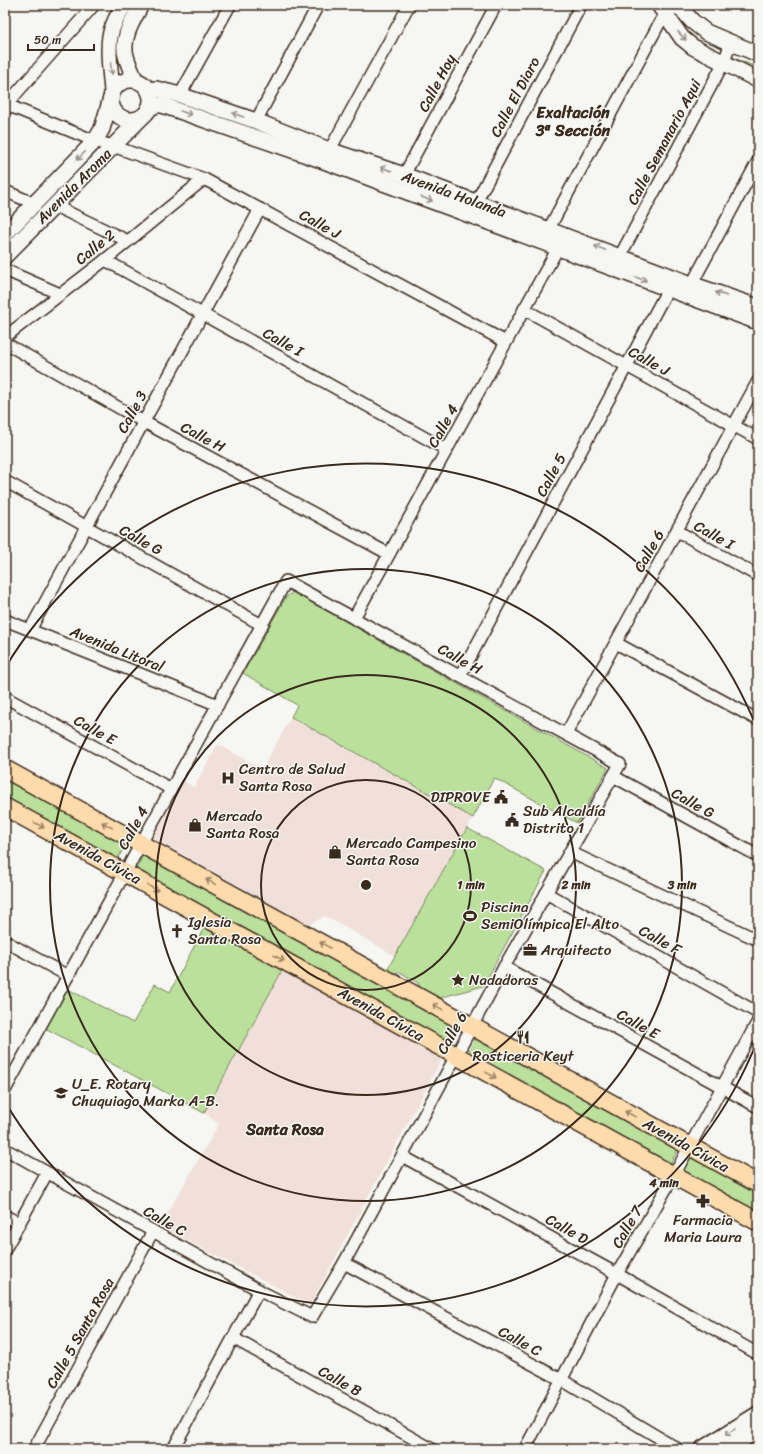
<svg xmlns="http://www.w3.org/2000/svg" width="763" height="1454" font-family="Sriracha,sans-serif">
<rect width="100%" height="100%" fill="#f6f6f2"/>
<filter id="ink" filterUnits="userSpaceOnUse"><feTurbulence type="fractalNoise" baseFrequency=".025" numOctaves="2"/><feDisplacementMap in="SourceGraphic" scale="8" xChannelSelector="R" yChannelSelector="G"/><feConvolveMatrix kernelMatrix="1 2 1 2 8 2 1 2 1" color-interpolation-filters="sRGB"/></filter>
<g filter="url(#ink)">
<g fill="#f1e0da">
<polygon points="291,717 473,818 395,956 325,916 309,925 153,838 184,781 194,787 218,744 262,769"/>
<polygon points="283,969 442,1059 310,1305 160,1226 219,1124 204,1113"/>
</g>
<g fill="#bae09c" stroke="#7a855d">
<polygon points="730,56 758,68 758,79 728,63"/>
<polygon points="293,592 608,768 577,823 494,778 473,818 291,717 297,705 243,673 286,597"/>
<polygon points="5,778 126,844 116,862 5,802"/>
<polygon points="467,828 546,871 483,986 439,998 420,988 418,983 400,972 392,973 387,970"/>
<polygon points="144,854 458,1027 448,1045 134,872"/>
<polygon points="206,924 283,969 204,1113 45,1028 66,988 133,1023 155,984 170,992"/>
<polygon points="477,1036 679,1148 669,1166 467,1054"/>
<polygon points="690,1154 758,1192 758,1215 681,1172"/>
</g>
<g fill="none" stroke-linecap="round" stroke-linejoin="round">
<g stroke="#3b2a1e" stroke-width="14">
<g id="street">
<polyline points="180,95 230,5"/>
<polyline points="5,104 95,141 113,146 204,179 506,342"/>
<polyline points="7,104 94,5"/>
<polyline points="256,121 318,5"/>
<polyline points="327,155 409,5"/>
<polyline points="404,175 496,5"/>
<polyline points="5,191 35,204"/>
<polyline points="476,202 581,5"/>
<polyline points="55,206 128,241"/>
<polyline points="545,236 660,22 671,11"/>
<polyline points="620,256 724,62 731,42"/>
<polyline points="105,260 447,450"/>
<polyline points="5,270 60,294"/>
<polyline points="688,291 758,161"/>
<polyline points="524,309 758,439"/>
<polyline points="5,337 105,260 204,179"/>
<polyline points="5,343 144,422 389,554"/>
<polyline points="5,481 262,625"/>
<polyline points="677,531 758,576"/>
<polyline points="354,618 558,248"/>
<polyline points="5,620 218,705"/>
<polyline points="30,630 260,209"/>
<polyline points="616,643 758,720"/>
<polyline points="460,676 668,289"/>
<polyline points="5,697 171,789"/>
<polyline points="566,734 758,381"/>
<polyline points="613,776 758,856"/>
<polyline points="570,852 758,940"/>
<polyline points="546,893 758,1013"/>
<polyline points="5,941 68,976"/>
<polyline points="504,967 758,1107"/>
<polyline points="5,1090 286,581 620,764 504,967 344,1263 312,1317 266,1294 5,1149"/>
<polyline points="402,1156 617,1274 758,1354"/>
<polyline points="5,1216 19,1223"/>
<polyline points="5,1249 47,1173"/>
<polyline points="344,1263 562,1380 678,1449"/>
<polyline points="233,1338 432,1449"/>
<polyline points="34,1449 153,1231"/>
<polyline points="173,1449 259,1290"/>
<polyline points="525,1449 617,1274 674,1175 758,1021"/>
</g>
</g>
<g stroke="#3b2a1e" stroke-width="18">
<g id="secondary">
<polyline points="659,5 682,38 693,47 758,80"/>
<polyline points="678,5 692,21 706,32 758,54"/>
<circle cx="131" cy="100" r="20"/>
<path d="M135,80C132,72 128,64 126,56C121,38 133,20 141,5"/>
<polyline points="149,90 156,89 180,95 256,121 329,150 404,175 691,284 758,307"/>
<path d="M112,92C111,74 107,54 110,36C112,25 118,15 124,5"/>
<polyline points="149,108 157,105 162,105 324,161 758,322"/>
<polyline points="5,234 95,141 102,129 111,98"/>
<polyline points="5,256 143,116"/>
<polyline points="702,1449 758,1414"/>
<polyline points="728,1449 758,1430"/>
</g>
</g>
<g stroke="#3b2a1e" stroke-width="20">
<g id="primary">
<polyline points="5,769 758,1184"/>
<polyline points="5,807 758,1222"/>
</g>
</g>
<use href="#street" stroke="#f6f6f2" stroke-width="11"/>
<use href="#secondary" stroke="#f6f6f2" stroke-width="15"/>
<use href="#primary" stroke="#fddbac" stroke-width="17"/>
</g>
<defs><path id="oneway-shaft" d="M-6 0H5M1.5-3L5.5 0L1.5 3" fill="none" stroke-width="1.6" stroke-linecap="round" stroke-linejoin="round"/></defs>
<g stroke="#989088">
<use href="#oneway-shaft" transform="translate(682 36) rotate(47)"/>
<use href="#oneway-shaft" transform="translate(111 69) rotate(86)"/>
<use href="#oneway-shaft" transform="translate(186 113) rotate(19)"/>
<use href="#oneway-shaft" transform="translate(238 115) rotate(-161)"/>
<use href="#oneway-shaft" transform="translate(81 156) rotate(134)"/>
<use href="#oneway-shaft" transform="translate(386 169) rotate(-161)"/>
<use href="#oneway-shaft" transform="translate(427 199) rotate(20)"/>
<use href="#oneway-shaft" transform="translate(600 248) rotate(-159)"/>
<use href="#oneway-shaft" transform="translate(641 279) rotate(20)"/>
<use href="#oneway-shaft" transform="translate(721 294) rotate(-161)"/>
<use href="#oneway-shaft" transform="translate(730 1432) rotate(148)"/>
</g>
<g stroke="#9c8265">
<use href="#oneway-shaft" transform="translate(39 825) rotate(29)"/>
<use href="#oneway-shaft" transform="translate(107 825) rotate(-151)"/>
<use href="#oneway-shaft" transform="translate(211 882) rotate(-151)"/>
<use href="#oneway-shaft" transform="translate(153 888) rotate(29)"/>
<use href="#oneway-shaft" transform="translate(325 945) rotate(-151)"/>
<use href="#oneway-shaft" transform="translate(279 958) rotate(29)"/>
<use href="#oneway-shaft" transform="translate(438 1007) rotate(-151)"/>
<use href="#oneway-shaft" transform="translate(491 1075) rotate(29)"/>
<use href="#oneway-shaft" transform="translate(630 1114) rotate(-151)"/>
</g>
</g>
<g fill="none" stroke="#3b2a1e" stroke-width="2">
<circle cx="366" cy="885" r="105"/>
<circle cx="366" cy="885" r="210"/>
<circle cx="366" cy="885" r="316"/>
<path d="M758 1039A421 421 0 0 1 5 1102M5 668A421 421 0 0 1 758 731"/>
</g>
<defs>
<g id="hospital-bare" transform="scale(1.08)"><path d="M-5-5h3v3.5h4V-5h3V5h-3V1.5h-4V5h-3Z" fill="#3b2a1e" stroke="#f6f6f2" stroke-width="2.5" paint-order="stroke"/></g>
<g id="civic-bare" transform="scale(1.08)"><path d="M-.6-6.5H3V-4.5H.6V-3L4-1V1h2V6H-6V1h2V-1L-.6-3ZM-1.2 2.5V6h2.4V2.5Z" fill="#3b2a1e" stroke="#f6f6f2" stroke-width="2.5" paint-order="stroke"/></g>
<g id="shop-bare" transform="scale(1.08)"><path d="M-5-2.5h2.3a2.7 3.5 0 0 1 5.4 0H5L5.5 6h-11ZM-1.5-2.5h3a1.5 2.3 0 0 0-3 0Z" fill="#3b2a1e" stroke="#f6f6f2" stroke-width="2.5" paint-order="stroke"/></g>
<g id="stadium-bare" transform="scale(1.08)"><path d="M0-5a6.5 5 0 1 0 0 10a6.5 5 0 1 0 0-10ZM-3.5-1.8h7v3.6h-7Z" fill="#3b2a1e" stroke="#f6f6f2" stroke-width="2.5" paint-order="stroke"/></g>
<g id="church-bare" transform="scale(1.08)"><path d="M-1.2-6h2.4v3.5h3.3v2.4h-3.3V6h-2.4V-.1h-3.3v-2.4h3.3Z" fill="#3b2a1e" stroke="#f6f6f2" stroke-width="2.5" paint-order="stroke"/></g>
<g id="office-bare" transform="scale(1.08)"><path d="M-6-3h4V-5.5h4V-3h4V5H-6ZM-1-4.5V-3h2v-1.5ZM-6 0V1H6V0Z" fill="#3b2a1e" stroke="#f6f6f2" stroke-width="2.5" paint-order="stroke"/></g>
<g id="sight-bare" transform="scale(1.08)"><path d="M0-6L1.8-2.2L6-1.7L2.9 1.2L3.7 5.4L0 3.3L-3.7 5.4L-2.9 1.2L-6-1.7L-1.8-2.2Z" fill="#3b2a1e" stroke="#f6f6f2" stroke-width="2.5" paint-order="stroke"/></g>
<g id="restaurant-bare" transform="scale(1.08)"><path d="M-5-6h1v4h1v-4h1v4h1v-4h1v5L-1.5 .5V6h-2V.5L-5-1ZM5-6V6H3V1.5H1.5Q1.5-4 5-6Z" fill="#3b2a1e" stroke="#f6f6f2" stroke-width="2.5" paint-order="stroke"/></g>
<g id="school-bare" transform="scale(1.08)"><path d="M0-5L7-2L0 1L-7-2ZM-4 1L0 2.5L4 1V4Q0 6-4 4Z" fill="#3b2a1e" stroke="#f6f6f2" stroke-width="2.5" paint-order="stroke"/></g>
<g id="pharmacy-bare" transform="scale(1.08)"><path d="M-2-6h4v4h4v4h-4v4h-4v-4h-4v-4h4Z" fill="#3b2a1e" stroke="#f6f6f2" stroke-width="2.5" paint-order="stroke"/></g>
</defs>
<g fill-rule="evenodd">
<use href="#hospital-bare" x="228" y="778"/>
<use href="#civic-bare" x="501" y="797"/>
<use href="#civic-bare" x="512" y="820"/>
<use href="#shop-bare" x="195" y="825"/>
<use href="#shop-bare" x="335" y="852"/>
<use href="#stadium-bare" x="470" y="916"/>
<use href="#church-bare" x="177" y="931"/>
<use href="#office-bare" x="530" y="950"/>
<use href="#sight-bare" x="458" y="980"/>
<use href="#restaurant-bare" x="523" y="1037"/>
<use href="#school-bare" x="61" y="1093"/>
<use href="#pharmacy-bare" x="703" y="1201"/>
</g>
<g text-anchor="middle" stroke-width="3" stroke-linejoin="round" paint-order="stroke">
<g font-size="15" fill="#3b2a1e" stroke="#f6f6f2">
<text transform="translate(437 83) rotate(-62)" y="5">Calle Hoy</text>
<text transform="translate(515 97) rotate(-62)" y="5">Calle El Diaro</text>
<text transform="translate(664 142) rotate(-62)" y="5">Calle Semanario Aqui</text>
<text transform="translate(74 186) rotate(-45)" y="5">Avenida Aroma</text>
<text transform="translate(454 194) rotate(20)" y="5">Avenida Holanda</text>
<text transform="translate(320 224) rotate(29)" y="5">Calle J</text>
<text transform="translate(95 247) rotate(-39)" y="5">Calle 2</text>
<text transform="translate(283 342) rotate(29)" y="5">Calle I</text>
<text transform="translate(649 361) rotate(29)" y="5">Calle J</text>
<text transform="translate(132 412) rotate(-61)" y="5">Calle 3</text>
<text transform="translate(443 426) rotate(-61)" y="5">Calle 4</text>
<text transform="translate(203 437) rotate(28)" y="5">Calle H</text>
<text transform="translate(551 475) rotate(-62)" y="5">Calle 5</text>
<text transform="translate(714 535) rotate(29)" y="5">Calle I</text>
<text transform="translate(141 540) rotate(29)" y="5">Calle G</text>
<text transform="translate(649 551) rotate(-61)" y="5">Calle 6</text>
<text transform="translate(117 649) rotate(22)" y="5">Avenida Litoral</text>
<text transform="translate(460 659) rotate(29)" y="5">Calle H</text>
<text transform="translate(95 730) rotate(29)" y="5">Calle E</text>
<text transform="translate(693 803) rotate(29)" y="5">Calle G</text>
<text transform="translate(133 828) rotate(-61)" y="5">Calle 4</text>
<text transform="translate(98 857) rotate(29)" y="5">Avenida Cívica</text>
<text transform="translate(660 940) rotate(29)" y="5">Calle F</text>
<text transform="translate(381 1014) rotate(29)" y="5">Avenida Cívica</text>
<text transform="translate(638 1024) rotate(29)" y="5">Calle E</text>
<text transform="translate(452 1033) rotate(-61)" y="5">Calle 6</text>
<text transform="translate(686 1145) rotate(29)" y="5">Avenida Cívica</text>
<text transform="translate(165 1221) rotate(29)" y="5">Calle C</text>
<text transform="translate(627 1227) rotate(-60)" y="5">Calle 7</text>
<text transform="translate(567 1229) rotate(29)" y="5">Calle D</text>
<text transform="translate(80 1333) rotate(-61)" y="5">Calle 5 Santa Rosa</text>
<text transform="translate(520 1341) rotate(28)" y="5">Calle C</text>
<text transform="translate(340 1381) rotate(29)" y="5">Calle B</text>
</g>
<g font-size="15" fill="#3b2a1e" stroke="#f6f6f2" text-anchor="start">
<text x="239" y="774">Centro de Salud<tspan x="239" dy="17">Santa Rosa</tspan></text>
<text x="490" y="802" text-anchor="end">DIPROVE</text>
<text x="523" y="816">Sub Alcaldía<tspan x="523" dy="17">Distrito 1</tspan></text>
<text x="206" y="821">Mercado<tspan x="206" dy="17">Santa Rosa</tspan></text>
<text x="346" y="848">Mercado Campesino<tspan x="346" dy="17">Santa Rosa</tspan></text>
<text x="481" y="912">Piscina<tspan x="481" dy="17">SemiOlímpica El Alto</tspan></text>
<text x="188" y="927">Iglesia<tspan x="188" dy="17">Santa Rosa</tspan></text>
<text x="541" y="955">Arquitecto</text>
<text x="469" y="985">Nadadoras</text>
<text x="523" y="1061" text-anchor="middle">Rosticeria Keyt</text>
<text x="72" y="1089">U_E. Rotary<tspan x="72" dy="17">Chuquiago Marka A-B.</tspan></text>
<text x="703" y="1225" text-anchor="middle">Farmacia<tspan x="703" dy="17">Maria Laura</tspan></text>
</g>
<g font-size="16" font-weight="bold" fill="#3b2a1e" stroke="#f6f6f2">
<text x="573" y="118">Exaltación<tspan x="573" dy="18">3ª Sección</tspan></text>
<text x="285" y="1135">Santa Rosa</text>
</g>
</g>
<circle cx="366" cy="885" r="6" fill="#3b2a1e" stroke="#f6f6f2" stroke-width="2"/>
<g font-size="12" text-anchor="middle" font-weight="bold" fill="#3b2a1e" stroke="#f6f6f2" stroke-width="3" stroke-linejoin="round" paint-order="stroke">
<text x="471" y="889">1 min</text>
<text x="576" y="889">2 min</text>
<text x="682" y="889">3 min</text>
<text x="664" y="1187">4 min</text>
</g>
<rect width="763" height="1454" fill="none" stroke="#f6f6f2" stroke-width="20"/>
<rect x="10" y="10" width="743" height="1434" fill="none" stroke="#3b2a1e" stroke-width="1.5" filter="url(#ink)"/>
<path d="M28 44v6h66v-6" fill="none" stroke="#3b2a1e" stroke-width="2"/>
<text x="34" y="44" font-size="12" fill="#3b2a1e" stroke="#f6f6f2" stroke-width="3" paint-order="stroke">50 m</text>
</svg>
